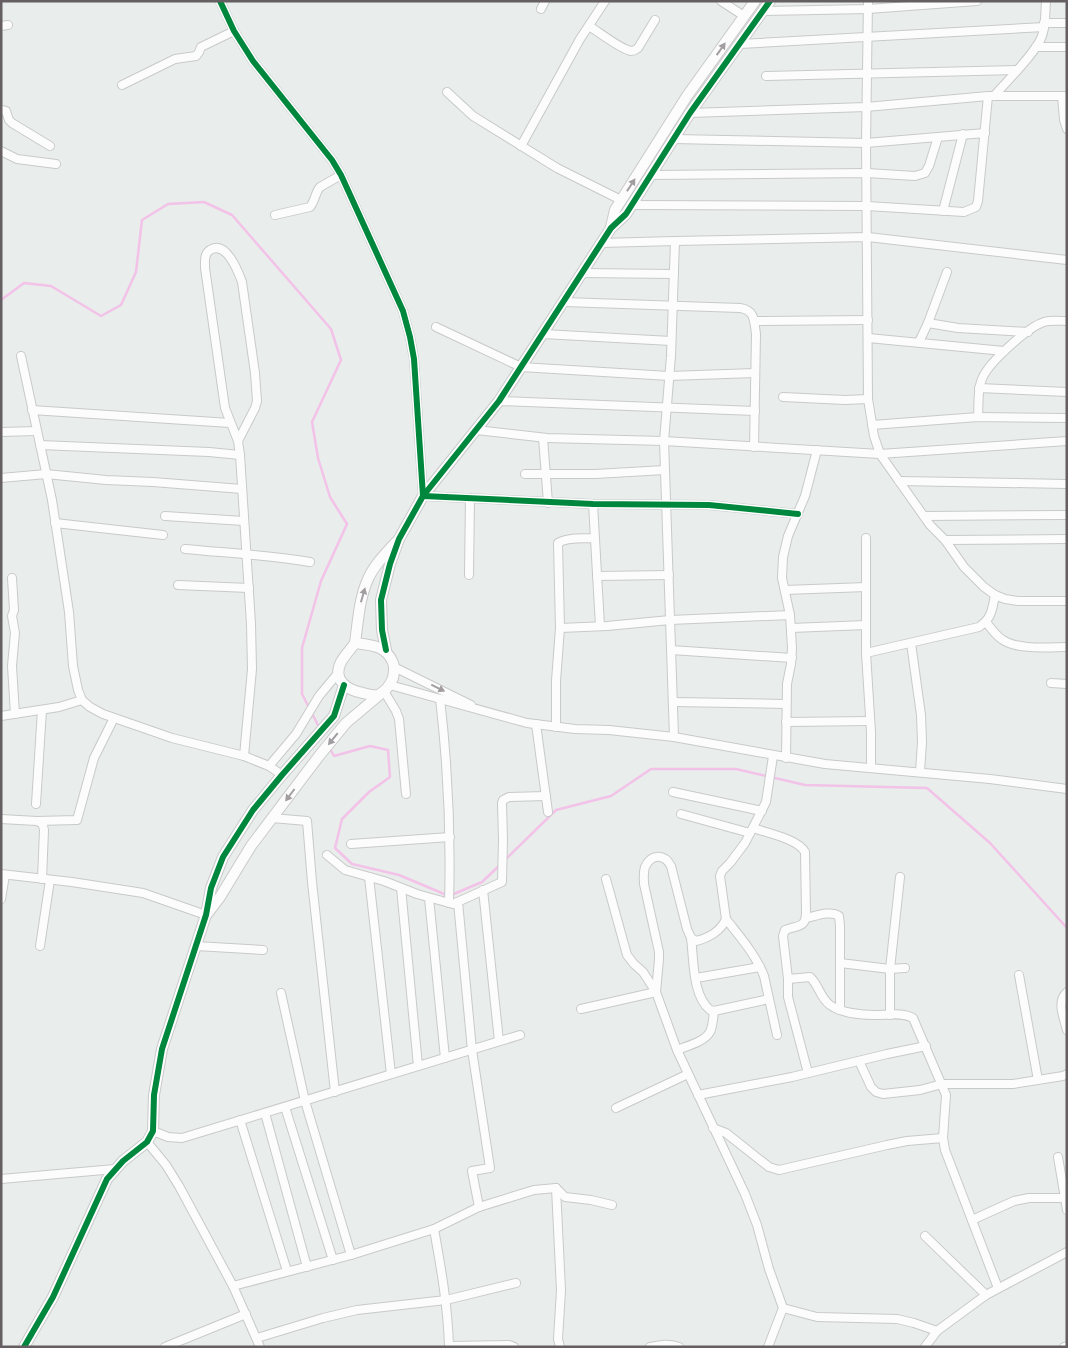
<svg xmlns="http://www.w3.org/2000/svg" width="1068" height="1348" font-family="'Public Sans',sans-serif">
<rect width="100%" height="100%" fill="#e9edeb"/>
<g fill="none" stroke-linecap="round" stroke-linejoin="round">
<g stroke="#f3c2e8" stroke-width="2.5">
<polyline points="1,300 24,283 51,286 101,316 121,305 136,272 142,220 168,204 204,202 232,215 331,329 341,360 312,422 318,458 330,497 347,524 321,581 302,648 302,694 320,729"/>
<polyline points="329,747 334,756 370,746 388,750 390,777 369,792 342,819 335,848 352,864 399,875 449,896 482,882 500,865"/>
<polyline points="504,861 556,810 611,796 651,769 736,769 805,785 927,788 990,843 1067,928"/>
</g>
<g stroke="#c8cac9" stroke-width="10">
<g id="street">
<polyline points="220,1 234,31 253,61 332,160 341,175 403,311 410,337 414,359 423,496 593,504 709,505 798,514"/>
<polyline points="721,1 744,16"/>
<polyline points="868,1 866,143 868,399 874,436 880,454 930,525 945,540 964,567 984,587 995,595 1005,599 1018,601 1067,601"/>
<polyline points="541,9 545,1"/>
<polyline points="764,11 868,9 977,1"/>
<polyline points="1044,23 1067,23"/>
<polyline points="1,26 8,25"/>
<path d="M589,26C599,32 620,49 631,51C635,51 635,50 638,48L655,20"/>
<polyline points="740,44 1044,27"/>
<polyline points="1036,47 1067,47"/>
<polyline points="766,76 1017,70"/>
<polyline points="122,85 175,59 196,56 199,52 201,47 234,31"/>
<polyline points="447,92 473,116 557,168 621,200"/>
<path d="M994,96C1006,82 1036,53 1042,36C1046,25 1045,13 1046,1"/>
<polyline points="1062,96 1064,120 1067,129"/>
<polyline points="1,110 6,111 9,120 12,123 50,146"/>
<polyline points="690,113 866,107 988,96 1067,96"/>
<polyline points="674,139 866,143 985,133"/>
<polyline points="521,146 580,39 605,1"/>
<polyline points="1,151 17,159 56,164"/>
<polyline points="651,175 867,173 915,176 925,173 929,166 938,137"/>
<polyline points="631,205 867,206 964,212 976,207 978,201 988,96"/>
<polyline points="943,211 963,134"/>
<path d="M275,215L310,207C315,201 315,193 320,187L341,175"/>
<polyline points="601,243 675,241 868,237 1067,260"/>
<polyline points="582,273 674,274"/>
<path d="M564,302L740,308C755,310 754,321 756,334L754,447"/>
<polyline points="754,321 868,320"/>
<polyline points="928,323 958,328 1028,332"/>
<polyline points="436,327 521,367 669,376 755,373"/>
<polyline points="543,334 671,341"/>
<polyline points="868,338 1004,351"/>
<polyline points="919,342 928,323 947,272"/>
<polyline points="21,356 52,500 69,612 73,666 78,690 82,700 90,707 103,714 172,738 244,756 269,766 282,775"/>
<polyline points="979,388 1067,392"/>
<polyline points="783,397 845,400 868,399"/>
<polyline points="499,401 755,411"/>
<polyline points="32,410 230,423"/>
<path d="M978,417C979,405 977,390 982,379C988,363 1028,327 1044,322C1051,320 1059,321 1067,321"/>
<polyline points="872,425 978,417 1067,418"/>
<polyline points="476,430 547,438 664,441 880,454 1067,441"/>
<polyline points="1,432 37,431"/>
<polyline points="543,438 548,503"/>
<path d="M238,441L255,408L257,401L255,373L242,282C238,271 226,240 210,250C204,254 205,261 205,268L225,408L238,441L240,455L251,624L252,669L244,756"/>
<polyline points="40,445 209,452 240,455"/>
<polyline points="525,474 595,474 665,470"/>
<polyline points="1,478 46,474 106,480 153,482 242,489"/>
<polyline points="899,481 1067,484"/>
<polyline points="593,504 600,626"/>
<polyline points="165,516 244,521"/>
<polyline points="924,516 1067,515"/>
<polyline points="55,523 163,535"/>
<polyline points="866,538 866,653 871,732 871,768"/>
<polyline points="945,540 1067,539"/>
<path d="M185,549C227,553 269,555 310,562"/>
<polyline points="469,575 470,498"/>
<polyline points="597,576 669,575"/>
<polyline points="12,578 14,610 12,616 15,633 12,666 15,714"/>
<polyline points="178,585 249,588"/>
<polyline points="785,590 866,587"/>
<path d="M986,622C991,628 996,636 1003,640C1018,650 1049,647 1067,647"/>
<polyline points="560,628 607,626 670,620 790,615"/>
<polyline points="791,628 866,625"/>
<polyline points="911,643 921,715 922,742 920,772"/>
<polyline points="671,650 792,658"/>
<path d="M866,653L979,627C992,618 992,610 995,595"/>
<polyline points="394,667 471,705"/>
<polyline points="1051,683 1067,684"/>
<polyline points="390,685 527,723 575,729 609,730 674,737 825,764 990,779 1067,789"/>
<polyline points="384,691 396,711 399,719 406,794"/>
<path d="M440,699C448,767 451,835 449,903"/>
<polyline points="673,702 786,704"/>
<polyline points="1,716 59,707 82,700"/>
<polyline points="786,722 870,721"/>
<polyline points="536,724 548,812"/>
<path d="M556,727V681L560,628L558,543C567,537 583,539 594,538"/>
<polyline points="674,737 664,441 671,356 675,241"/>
<polyline points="786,758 787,684 791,664 792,648 790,615 782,578 783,557 788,536 805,496 817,450"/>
<polyline points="269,766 296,734 319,696 339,672"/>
<polyline points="673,792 762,811"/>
<polyline points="36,804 42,710"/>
<polyline points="681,814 750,833"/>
<polyline points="272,818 307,821 312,882 335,1092"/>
<path d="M1,819L37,821C42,823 43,824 44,830L42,879"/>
<polyline points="37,821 77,820 94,758 114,718"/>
<path d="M753,828C767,833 798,839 805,852L806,912C806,929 797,925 785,930L783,936L788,979V997L808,1073"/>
<polyline points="351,844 450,837"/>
<polyline points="327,855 345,870 384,881 417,894 453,904 502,882 503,840 502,803 503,800 509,797 546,796"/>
<polyline points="1,874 72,882 143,893 206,915"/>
<polyline points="369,877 391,1074"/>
<polyline points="606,879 627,955 634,964 643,972 656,992 677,1050 745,1194 757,1225 769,1269 783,1308 768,1347"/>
<polyline points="401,888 418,1066"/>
<polyline points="483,890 499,1041"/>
<polyline points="429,898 445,1058"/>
<polyline points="1,899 5,875"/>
<polyline points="458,902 472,1050 490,1168 472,1171 479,1207"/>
<path d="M806,918C816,916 830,910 839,916L840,926V1010"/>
<path d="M726,919C740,937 756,955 764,976L777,1035"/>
<path d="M691,938C694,960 692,995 710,1010L714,1011L769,999"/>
<polyline points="40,946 50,880"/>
<polyline points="196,946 263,950"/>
<polyline points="840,963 890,969 905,968"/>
<polyline points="1019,975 1038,1080"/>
<polyline points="696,978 760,967"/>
<path d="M788,979L810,977C819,985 820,998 830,1005C841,1013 862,1015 875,1015C887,1015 903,1012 913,1018L946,1095L943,1138L945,1150L998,1288"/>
<path d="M1067,992C1056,1001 1064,1018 1067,1030"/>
<polyline points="281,993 305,1101 351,1255"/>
<path d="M581,1009L656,992L659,959V952L644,884C644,879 643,873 645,867C651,854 664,853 671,866L687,929L691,938L696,941C708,938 721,931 726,919L720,876L722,871L730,863L745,843L766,802L773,756"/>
<polyline points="890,1015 890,969 900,877"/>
<path d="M677,1050C687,1046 704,1042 710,1032C713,1026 713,1018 714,1011"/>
<polyline points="859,1061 871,1087 876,1092 883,1094 920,1090 942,1084 1013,1084 1063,1076 1067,1074"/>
<polyline points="698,1095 792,1077 887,1054 926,1046"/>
<polyline points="285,1107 333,1260"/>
<polyline points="616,1108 688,1074"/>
<polyline points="265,1113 307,1267"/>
<polyline points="240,1120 287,1271"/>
<polyline points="713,1128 726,1133 769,1167 779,1170 887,1145 907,1141 943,1138"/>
<polyline points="153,1131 168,1137 182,1138 520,1035"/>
<polyline points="147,1142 166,1165 179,1186 233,1286 260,1347"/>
<polyline points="1058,1157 1067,1210"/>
<polyline points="1,1179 115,1169"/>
<polyline points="556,1188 561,1290 558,1339 560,1347"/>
<polyline points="972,1220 1014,1201 1029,1198 1065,1198"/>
<path d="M434,1229C441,1268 448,1307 449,1347"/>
<polyline points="925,1236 986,1295"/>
<polyline points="233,1286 351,1255 434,1229 479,1207 534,1190 556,1188 565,1197 591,1200 612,1205"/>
<polyline points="783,1308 817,1317 897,1319 914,1323 937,1331"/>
<polyline points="257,1338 323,1318 357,1310 446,1300 516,1283"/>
<polyline points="449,1346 509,1345 514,1347"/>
<polyline points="165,1347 246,1314"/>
<path d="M650,1347C660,1345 670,1343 679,1347"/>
<polyline points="925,1347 937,1331 986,1295 1067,1252"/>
<polyline points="1064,1347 1067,1346"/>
</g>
</g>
<g stroke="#cacaca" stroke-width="12">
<g id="secondary">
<polyline points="611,227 615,210 687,96 755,1"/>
<path d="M355,643C372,645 387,646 393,663C395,668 394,673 393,678C390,685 385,692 378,695C373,696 367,694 363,693C347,690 332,680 341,662C345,655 351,649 355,643Z"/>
<path d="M355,643C358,622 359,599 368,579C374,565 386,553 396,542"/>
<polyline points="386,650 382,630 381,600 390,564 399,539 423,496 499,401 611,228 626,214 690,113 770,1"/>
<polyline points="207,914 220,897 251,846 319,756 346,723 384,691"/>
<polyline points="24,1347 53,1297 107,1179 123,1161 147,1142 153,1131 154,1095 162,1049 206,915 211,888 223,857 253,810 282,775 334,716 344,685"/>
</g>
</g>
<use href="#street" stroke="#fcfcfc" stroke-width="8"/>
<use href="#secondary" stroke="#fcfcfc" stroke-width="10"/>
<g stroke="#fff" stroke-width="9">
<g id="cycleway">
<polyline points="220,1 234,31 253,61 332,160 341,175 403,311 410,337 414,359 423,496 593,504 709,505 798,514"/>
<polyline points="386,650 382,630 381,600 390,564 399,539 423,496 499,401 611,228 626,214 690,113 770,1"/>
<polyline points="24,1347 53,1297 107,1179 123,1161 147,1142 153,1131 154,1095 162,1049 206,915 211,888 223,857 253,810 282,775 334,716 344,685"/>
</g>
</g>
<use href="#cycleway" stroke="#00873e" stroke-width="6"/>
</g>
<defs><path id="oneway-solid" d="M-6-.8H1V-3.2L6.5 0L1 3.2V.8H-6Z" transform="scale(1.25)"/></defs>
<g fill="#a19da0">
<use href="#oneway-solid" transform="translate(721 49) rotate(-55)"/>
<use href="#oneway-solid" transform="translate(631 185) rotate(-57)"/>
<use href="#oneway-solid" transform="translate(363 595) rotate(-74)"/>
<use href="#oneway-solid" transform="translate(438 688) rotate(26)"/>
<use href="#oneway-solid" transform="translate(333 739) rotate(129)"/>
<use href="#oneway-solid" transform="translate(290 795) rotate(127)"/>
</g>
<rect width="1068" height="1348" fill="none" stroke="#655e63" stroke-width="5"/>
</svg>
